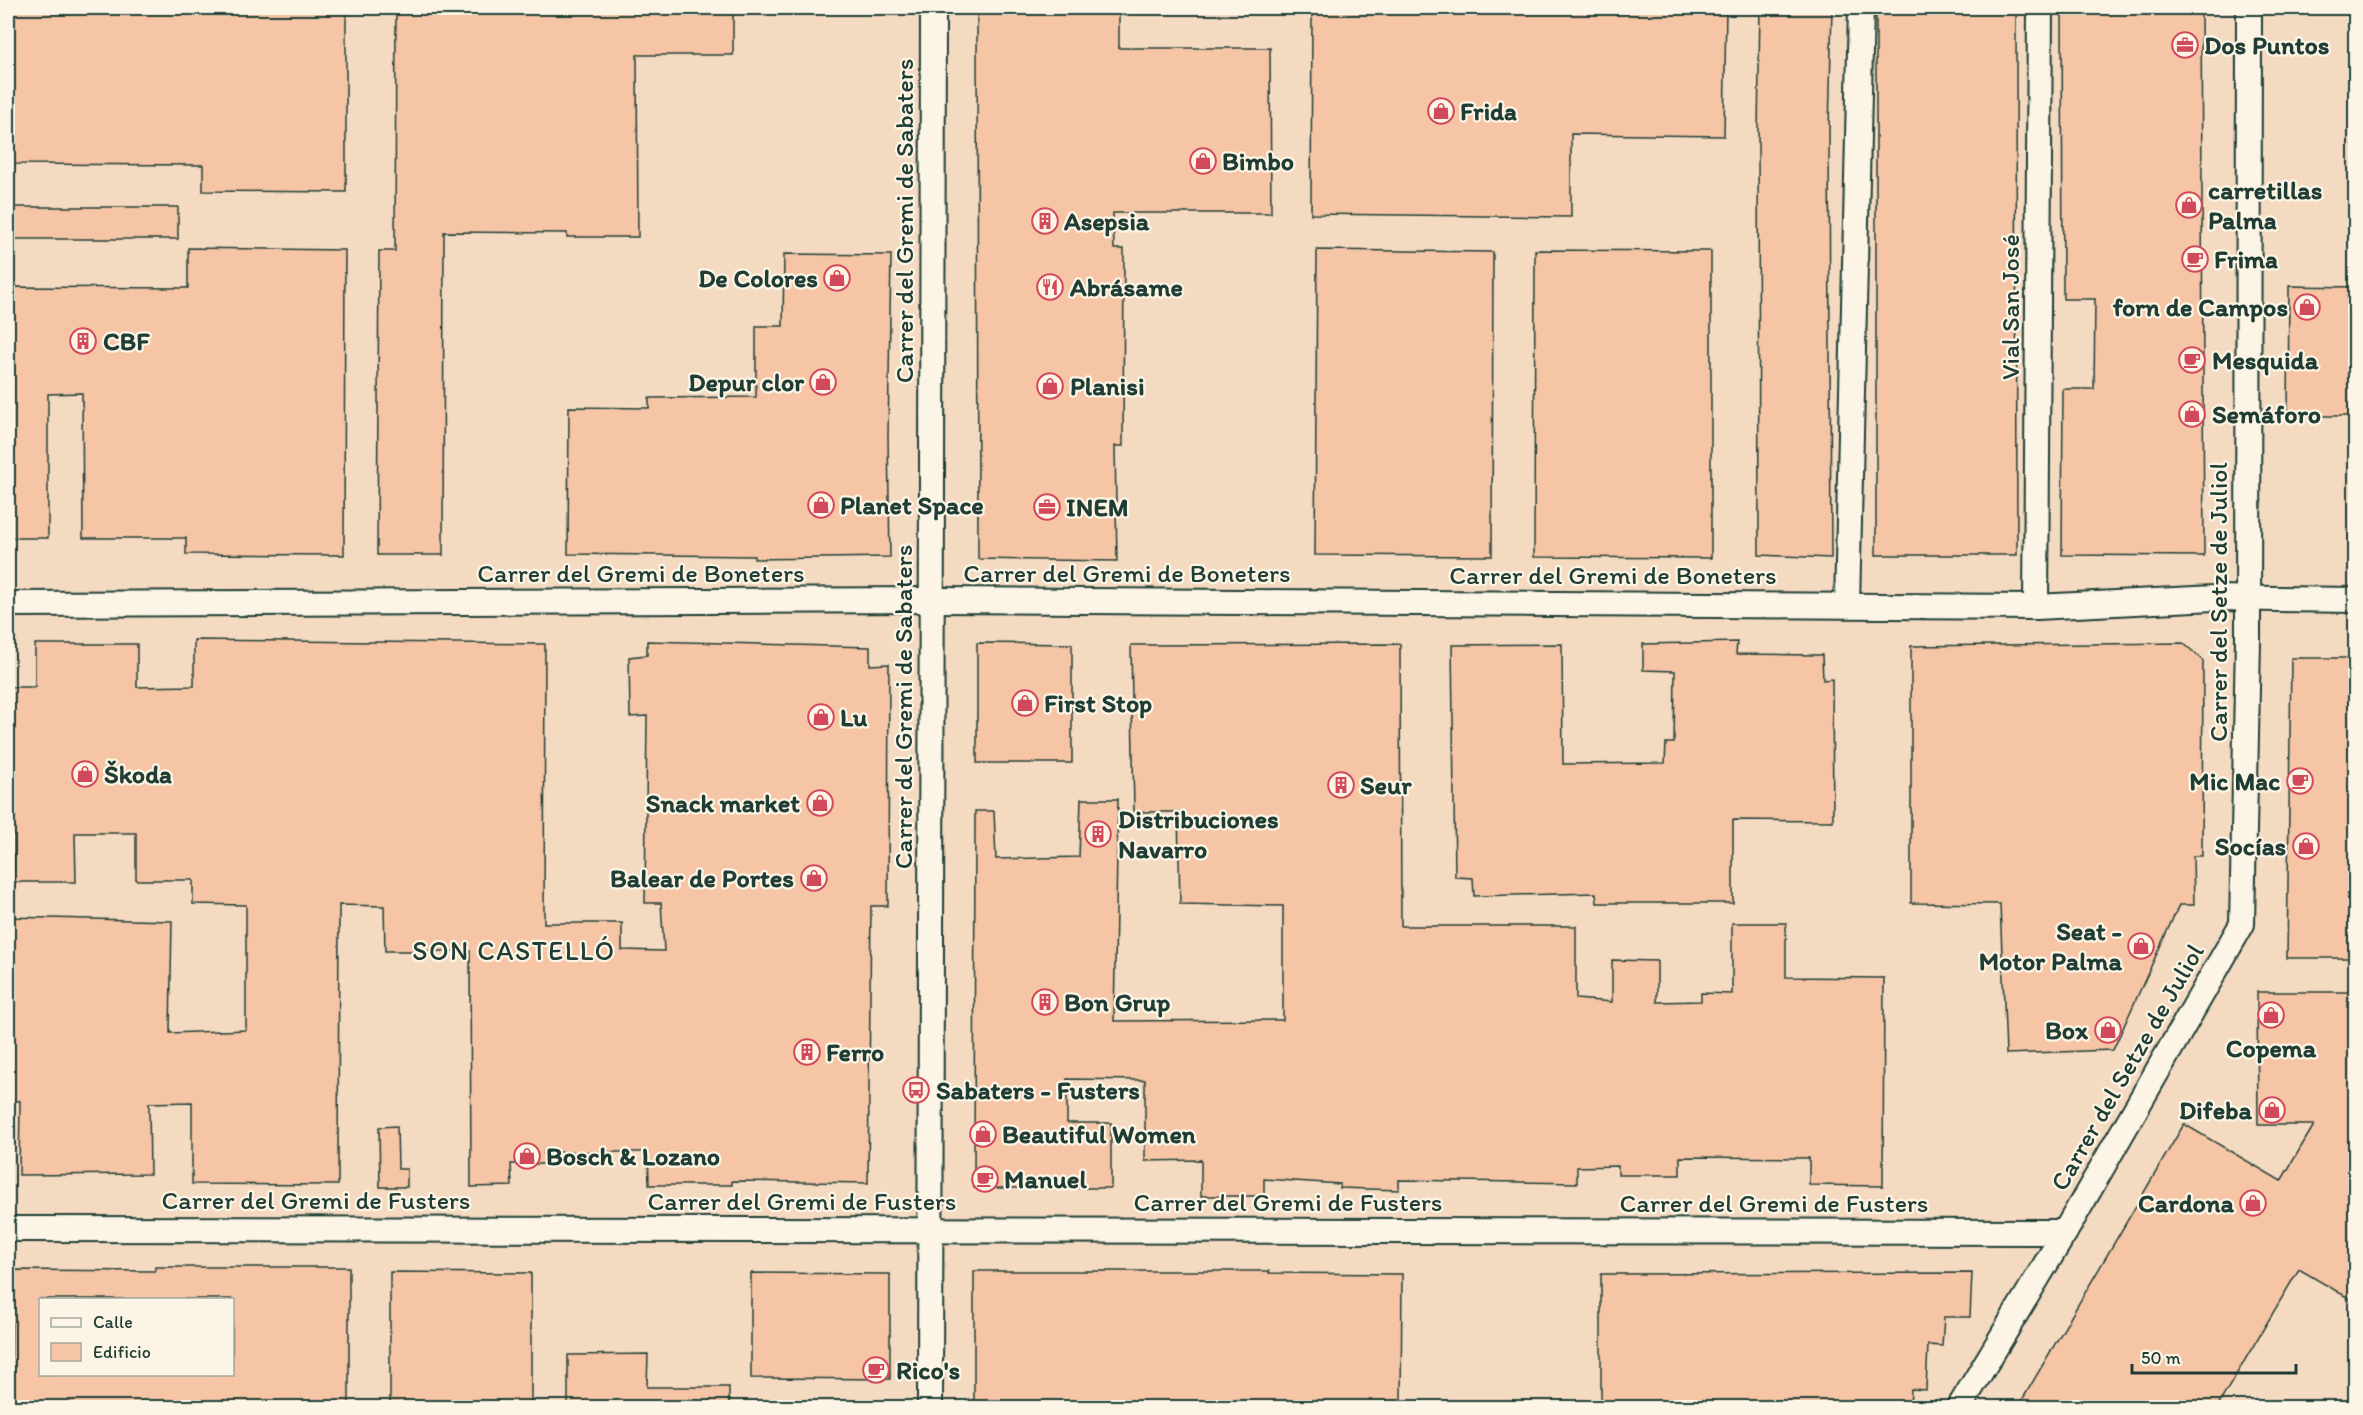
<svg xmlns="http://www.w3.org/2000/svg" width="2363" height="1415" font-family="Itim,sans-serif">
<rect width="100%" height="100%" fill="#fae7d2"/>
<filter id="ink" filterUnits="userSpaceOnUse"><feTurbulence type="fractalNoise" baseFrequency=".0167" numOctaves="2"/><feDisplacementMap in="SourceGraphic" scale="12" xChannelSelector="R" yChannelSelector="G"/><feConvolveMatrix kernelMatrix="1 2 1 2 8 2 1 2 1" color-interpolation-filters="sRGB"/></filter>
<g filter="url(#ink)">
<path fill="#f5dac2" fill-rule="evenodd" d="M8,8H2355V1407H8ZM40,1300H232V1374H40Z"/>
<g fill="#f6c5a6" stroke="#1f3d34" stroke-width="1.5" fill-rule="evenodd">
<polygon points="8,8 346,8 346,192 203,191 203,165 8,164"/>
<polygon points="396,8 733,8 733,55 637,55 638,237 567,237 567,233 444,232 443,555 377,555 379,251 395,251"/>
<polygon points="977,8 1119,8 1119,48 1270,48 1271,213 1113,213 1114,249 1124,249 1123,446 1115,446 1117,561 978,559"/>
<polygon points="1312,8 1726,8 1724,136 1571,134 1571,217 1311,214"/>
<polygon points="1760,8 1832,8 1829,131 1831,558 1759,555 1758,129"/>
<polygon points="1876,8 2016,8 2017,555 1876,555"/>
<polygon points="2062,8 2201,8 2204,556 2062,555 2063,389 2094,389 2095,299 2063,299"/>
<rect x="8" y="207" width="170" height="32"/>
<polygon points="188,248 345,250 344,555 186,554 186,538 83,538 82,393 48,394 48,538 8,538 8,287 188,288"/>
<polygon points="1317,250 1493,252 1492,556 1315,555"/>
<polygon points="1535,250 1711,251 1711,558 1534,557"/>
<polygon points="784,254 891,255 888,437 890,557 754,559 754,556 568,554 569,407 649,408 649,398 756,397 756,326 783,326"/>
<polygon points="2289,286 2355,287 2355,416 2288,416"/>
<polygon points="194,640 545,644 544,923 622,923 622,950 664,951 661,903 645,903 647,716 630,717 629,657 647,655 647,641 870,647 870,665 889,664 888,906 871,906 868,1183 732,1181 732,1185 649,1185 648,1152 544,1152 544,1164 511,1164 512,1186 471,1187 470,951 385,951 384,906 339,905 338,1185 192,1184 192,1102 149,1103 150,1174 19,1175 20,1101 8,1100 8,917 172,921 170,1033 246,1030 246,905 193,904 193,880 136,880 136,833 75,833 76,882 14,882 14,835 8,835 8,687 35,687 35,644 137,644 137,687 194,686"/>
<polygon points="1737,642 1736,654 1822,655 1823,680 1832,679 1833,821 1733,820 1733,903 1597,903 1596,893 1474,896 1473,878 1455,877 1452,645 1562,644 1563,764 1665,763 1666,743 1674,743 1675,671 1643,670 1643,644"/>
<polygon points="977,643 1072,644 1072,763 977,763"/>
<polygon points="2183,643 2203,660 2202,856 2193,856 2194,905 2179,905 2113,1050 2006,1054 2000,904 1911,903 1911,646"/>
<polygon points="1400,644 1401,926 1576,926 1576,999 1612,1002 1612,960 1657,961 1657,1002 1701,1001 1701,993 1732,994 1732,923 1786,923 1786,977 1884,978 1883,1186 1809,1185 1809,1158 1680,1157 1680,1175 1618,1175 1618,1166 1577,1167 1577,1183 1399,1180 1399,1190 1340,1188 1340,1184 1264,1179 1264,1196 1201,1196 1201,1160 1145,1161 1145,1080 1067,1079 1067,1123 1111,1123 1111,1188 974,1188 975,811 994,811 996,859 1079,857 1081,799 1118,799 1114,1021 1283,1020 1283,906 1180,904 1178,812 1134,812 1131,645"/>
<polygon points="2291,658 2355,658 2355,958 2287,958"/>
<polygon points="2257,992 2355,992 2355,1302 2299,1269 2217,1407 2018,1407 2184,1124 2281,1181 2314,1125 2258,1125"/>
<polygon points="397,1126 398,1169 407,1169 407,1187 380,1187 379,1127"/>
<path d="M155,1267H349V1407H11L12,1270L155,1271ZM40,1299H232V1374H40Z"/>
<polygon points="974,1271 1269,1271 1269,1273 1402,1274 1401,1407 974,1407"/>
<polygon points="390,1272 531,1273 531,1407 390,1407"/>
<polygon points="751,1273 890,1274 890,1379 751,1378"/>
<polygon points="1972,1273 1970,1317 1944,1317 1942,1346 1928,1345 1926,1390 1911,1389 1910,1407 1601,1407 1601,1274"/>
<polygon points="648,1354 647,1387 729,1387 729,1407 568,1407 568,1355"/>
</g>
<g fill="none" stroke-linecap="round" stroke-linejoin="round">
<g stroke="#1f3d34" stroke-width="28">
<g id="minor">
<polyline points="8,604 932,600 2036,607 2214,598 2356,600"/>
<polyline points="1847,605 1861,8"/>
<polyline points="2036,607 2040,8"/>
<polyline points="8,1229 2065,1232"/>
<polyline points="930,1408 933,8"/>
<polyline points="1959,1408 2065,1232 2242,924 2248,641 2249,8"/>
</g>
</g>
<use href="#minor" stroke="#fcf5e5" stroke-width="24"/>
</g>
</g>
<defs>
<g id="office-ring" transform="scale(1.35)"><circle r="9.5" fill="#fcf5e5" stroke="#d1495b" stroke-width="1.5"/><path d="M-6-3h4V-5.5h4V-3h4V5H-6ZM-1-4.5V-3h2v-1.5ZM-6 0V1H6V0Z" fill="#d1495b"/></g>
<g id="shop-ring" transform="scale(1.35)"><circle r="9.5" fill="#fcf5e5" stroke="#d1495b" stroke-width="1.5"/><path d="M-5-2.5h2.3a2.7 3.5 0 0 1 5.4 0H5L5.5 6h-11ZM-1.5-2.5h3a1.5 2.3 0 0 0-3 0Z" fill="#d1495b"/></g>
<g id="building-ring" transform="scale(1.35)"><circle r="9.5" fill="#fcf5e5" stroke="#d1495b" stroke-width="1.5"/><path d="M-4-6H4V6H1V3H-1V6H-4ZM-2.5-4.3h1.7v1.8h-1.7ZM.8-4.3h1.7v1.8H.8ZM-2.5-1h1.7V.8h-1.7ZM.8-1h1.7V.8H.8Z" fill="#d1495b"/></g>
<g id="cafe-ring" transform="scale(1.35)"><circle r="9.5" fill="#fcf5e5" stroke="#d1495b" stroke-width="1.5"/><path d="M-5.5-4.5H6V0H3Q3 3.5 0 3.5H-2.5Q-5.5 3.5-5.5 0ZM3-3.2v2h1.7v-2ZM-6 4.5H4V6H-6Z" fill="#d1495b"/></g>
<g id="restaurant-ring" transform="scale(1.35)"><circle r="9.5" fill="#fcf5e5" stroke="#d1495b" stroke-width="1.5"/><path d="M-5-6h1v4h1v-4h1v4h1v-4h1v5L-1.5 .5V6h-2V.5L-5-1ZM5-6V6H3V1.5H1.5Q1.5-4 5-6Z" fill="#d1495b"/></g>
<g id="bus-ring" transform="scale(1.35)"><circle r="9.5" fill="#fcf5e5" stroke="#d1495b" stroke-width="1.5"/><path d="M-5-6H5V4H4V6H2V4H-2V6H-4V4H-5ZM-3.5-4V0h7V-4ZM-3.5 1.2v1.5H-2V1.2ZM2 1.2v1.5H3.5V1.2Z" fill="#d1495b"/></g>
</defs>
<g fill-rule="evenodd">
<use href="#office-ring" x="2185" y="45"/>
<use href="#shop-ring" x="1441" y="111"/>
<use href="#shop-ring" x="1203" y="161"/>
<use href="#shop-ring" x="2189" y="205"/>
<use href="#building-ring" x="1045" y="221"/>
<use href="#cafe-ring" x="2195" y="259"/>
<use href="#shop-ring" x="837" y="278"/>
<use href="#restaurant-ring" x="1050" y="287"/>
<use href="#shop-ring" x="2307" y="307"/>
<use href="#building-ring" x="83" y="341"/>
<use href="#cafe-ring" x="2192" y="360"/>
<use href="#shop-ring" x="823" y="382"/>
<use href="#shop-ring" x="1050" y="386"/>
<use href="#shop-ring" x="2192" y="414"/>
<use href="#shop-ring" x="821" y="505"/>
<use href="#office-ring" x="1047" y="507"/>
<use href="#shop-ring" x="1025" y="703"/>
<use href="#shop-ring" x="821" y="717"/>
<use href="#shop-ring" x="85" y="774"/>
<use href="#cafe-ring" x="2300" y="781"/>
<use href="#building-ring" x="1341" y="785"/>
<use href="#shop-ring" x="820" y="803"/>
<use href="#building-ring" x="1098" y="834"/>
<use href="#shop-ring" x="2306" y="846"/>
<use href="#shop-ring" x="814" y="878"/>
<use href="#shop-ring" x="2141" y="946"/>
<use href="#building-ring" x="1045" y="1002"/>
<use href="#shop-ring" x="2271" y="1015"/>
<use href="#shop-ring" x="2108" y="1030"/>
<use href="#building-ring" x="807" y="1052"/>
<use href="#bus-ring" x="916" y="1090"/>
<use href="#shop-ring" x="2272" y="1110"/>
<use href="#shop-ring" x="983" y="1134"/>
<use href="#shop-ring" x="527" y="1156"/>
<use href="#cafe-ring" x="985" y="1179"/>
<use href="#shop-ring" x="2253" y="1203"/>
<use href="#cafe-ring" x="876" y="1370"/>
</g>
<g text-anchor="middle" stroke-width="4.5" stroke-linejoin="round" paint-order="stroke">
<g font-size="26" font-weight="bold" fill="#1f3d34" stroke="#fcf5e5" text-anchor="start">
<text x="2204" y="54">Dos Puntos</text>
<text x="1460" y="120">Frida</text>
<text x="1222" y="170">Bimbo</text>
<text x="2208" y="199">carretillas<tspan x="2208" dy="30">Palma</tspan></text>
<text x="1064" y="230">Asepsia</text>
<text x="2214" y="268">Frima</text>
<text x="818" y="287" text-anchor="end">De Colores</text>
<text x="1070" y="296">Abrásame</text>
<text x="2288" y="316" text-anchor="end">forn de Campos</text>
<text x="103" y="350">CBF</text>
<text x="2212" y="369">Mesquida</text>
<text x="804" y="391" text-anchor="end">Depur clor</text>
<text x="1070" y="395">Planisi</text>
<text x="2212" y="423">Semáforo</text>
<text x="840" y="514">Planet Space</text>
<text x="1066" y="516">INEM</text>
<text x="1044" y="712">First Stop</text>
<text x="840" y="726">Lu</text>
<text x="104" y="783">Škoda</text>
<text x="2280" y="790" text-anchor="end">Mic Mac</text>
<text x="1360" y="794">Seur</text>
<text x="800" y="812" text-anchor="end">Snack market</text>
<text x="1118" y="828">Distribuciones<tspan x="1118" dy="30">Navarro</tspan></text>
<text x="2286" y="855" text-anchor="end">Socías</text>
<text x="794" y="887" text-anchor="end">Balear de Portes</text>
<text x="2122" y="940" text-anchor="end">Seat -<tspan x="2122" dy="30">Motor Palma</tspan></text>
<text x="1064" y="1011">Bon Grup</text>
<text x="2088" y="1039" text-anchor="end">Box</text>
<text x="2271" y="1057" text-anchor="middle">Copema</text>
<text x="826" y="1061">Ferro</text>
<text x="936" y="1099">Sabaters - Fusters</text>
<text x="2252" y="1119" text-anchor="end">Difeba</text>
<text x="1002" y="1143">Beautiful Women</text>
<text x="546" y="1165">Bosch &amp; Lozano</text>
<text x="1004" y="1188">Manuel</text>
<text x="2234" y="1212" text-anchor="end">Cardona</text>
<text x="896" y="1379">Rico's</text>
</g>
<g font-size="26" fill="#1f3d34" stroke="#fcf5e5">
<text transform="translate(904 221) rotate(-90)" y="9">Carrer del Gremi de Sabaters</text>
<text transform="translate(2010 307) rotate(-90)" y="9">Vial San José</text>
<text x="641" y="582">Carrer del Gremi de Boneters</text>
<text x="1127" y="582">Carrer del Gremi de Boneters</text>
<text x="1613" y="584">Carrer del Gremi de Boneters</text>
<text transform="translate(2218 602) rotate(-90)" y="9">Carrer del Setze de Juliol</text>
<text transform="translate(903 707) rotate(-90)" y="9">Carrer del Gremi de Sabaters</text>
<text transform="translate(2127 1067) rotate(-60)" y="9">Carrer del Setze de Juliol</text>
<text x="316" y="1209">Carrer del Gremi de Fusters</text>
<text x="802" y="1210">Carrer del Gremi de Fusters</text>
<text x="1288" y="1211">Carrer del Gremi de Fusters</text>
<text x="1774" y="1212">Carrer del Gremi de Fusters</text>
</g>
<g font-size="27" letter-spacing="1.5" fill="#1f3d34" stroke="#fcf5e5">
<text x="514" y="960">SON CASTELLÓ</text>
</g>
</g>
<rect width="2363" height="1415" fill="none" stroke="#fcf5e5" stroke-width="30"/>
<rect x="15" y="15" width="2333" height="1385" fill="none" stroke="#1f3d34" stroke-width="2" filter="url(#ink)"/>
<rect x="39" y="1298" width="195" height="78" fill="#fcf5e5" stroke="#a4ab9e" stroke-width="1.5"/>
<rect x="51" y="1318" width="30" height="9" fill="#fcf5e5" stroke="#a4ab9e" stroke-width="1.5"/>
<text x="93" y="1328" font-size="18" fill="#1f3d34">Calle</text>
<rect x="51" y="1343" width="30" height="18" fill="#f6c5a6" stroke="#a4ab9e" stroke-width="1.5"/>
<text x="93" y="1358" font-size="18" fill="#1f3d34">Edificio</text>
<path d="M2132 1364v9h164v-9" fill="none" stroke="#1f3d34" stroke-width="3"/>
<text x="2141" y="1364" font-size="18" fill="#1f3d34" stroke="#fcf5e5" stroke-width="4.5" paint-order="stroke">50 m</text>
</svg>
